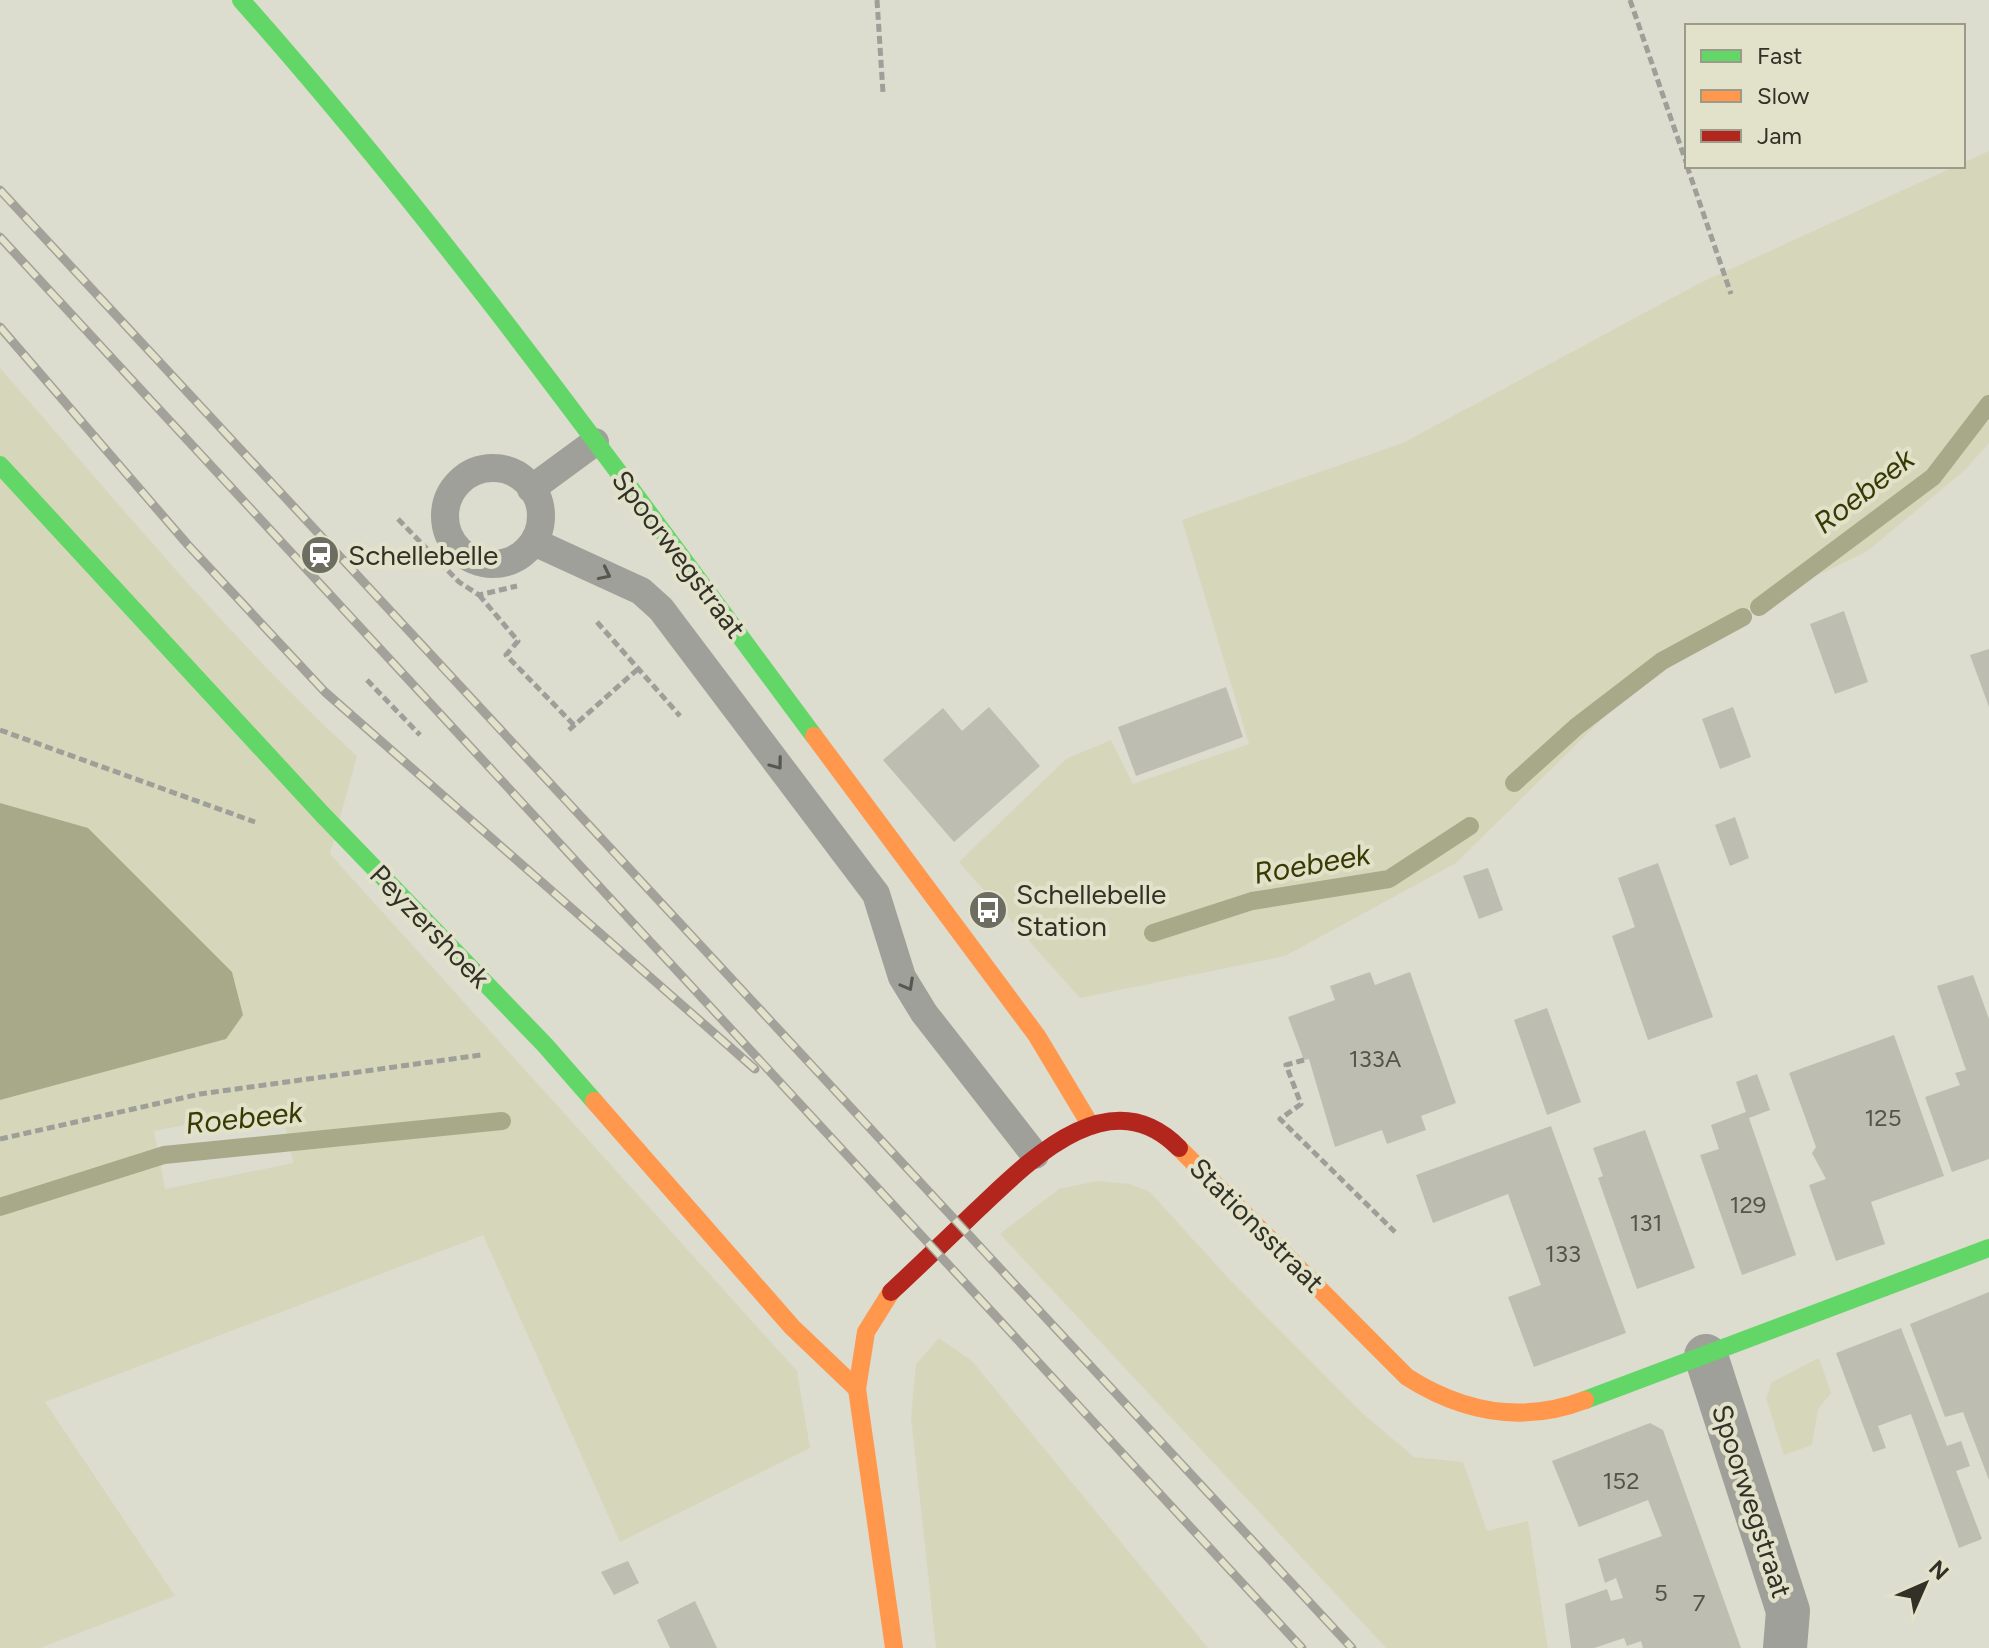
<svg xmlns="http://www.w3.org/2000/svg" width="1989" height="1648" font-family="Figtree,sans-serif">
<rect width="100%" height="100%" fill="#dcdccf"/>
<g fill="#d6d7ba" fill-rule="evenodd">
<polygon points="1989,151 1989,443 1964,471 1866,552 1705,629 1600,721 1456,863 1285,956 1080,998 959,862 1066,759 1111,740 1133,784 1249,744 1182,520 1403,443 1700,283 1956,166 1963,166 1963,163"/>
<path d="M0,368C116,500 227,637 357,756L330,854L797,1371L810,1448L620,1542L483,1235L45,1402L175,1596L40,1648H0V1100L65,1080L88,829L0,803ZM282,1106L293,1163L165,1189L154,1131Z"/>
<polygon points="1098,1181 1129,1184 1150,1192 1228,1278 1361,1412 1414,1457 1463,1462 1487,1531 1528,1521 1548,1648 1386,1648 1000,1234 1059,1189"/>
<polygon points="939,1338 972,1361 1208,1648 936,1648 911,1417 916,1364"/>
<polygon points="1819,1358 1831,1393 1818,1409 1812,1445 1784,1455 1766,1398 1772,1382"/>
</g>
<polygon fill="#a8a989" points="0,803 88,828 232,972 243,1015 226,1039 0,1100"/>
<g fill="none" stroke-linecap="round" stroke-linejoin="round">
<g stroke="#a8a989" stroke-width="18">
<polyline points="1759,607 1933,477 1989,404"/>
<polyline points="1514,783 1576,727 1662,661 1743,617"/>
<polyline points="1153,933 1252,901 1389,879 1470,826"/>
<polyline points="0,1207 164,1155 502,1121"/>
</g>
</g>
<g fill="#bdbdb2">
<polygon points="1844,611 1868,682 1835,694 1810,624"/>
<polygon points="1989,649 1989,707 1970,655"/>
<polygon points="1226,687 1243,737 1136,776 1118,727"/>
<polygon points="989,707 1040,766 954,842 883,760 943,708 962,731"/>
<polygon points="1733,707 1751,757 1720,769 1702,719"/>
<polygon points="1735,817 1749,858 1730,866 1715,825"/>
<polygon points="1658,863 1713,1017 1648,1040 1612,936 1635,927 1618,878"/>
<polygon points="1488,868 1503,910 1479,919 1463,876"/>
<polygon points="1370,972 1375,985 1410,972 1456,1103 1421,1116 1426,1130 1387,1144 1382,1130 1335,1147 1309,1059 1304,1060 1288,1017 1335,1000 1330,986"/>
<polygon points="1973,975 1989,1019 1989,1159 1952,1172 1925,1097 1960,1085 1955,1073 1966,1070 1937,986"/>
<polygon points="1547,1008 1581,1102 1547,1115 1514,1020"/>
<polygon points="1894,1035 1944,1176 1871,1202 1885,1244 1836,1261 1809,1185 1826,1179 1812,1153 1816,1147 1789,1073"/>
<polygon points="1757,1074 1770,1110 1749,1118 1796,1255 1742,1275 1700,1155 1719,1149 1711,1125 1746,1112 1736,1082"/>
<polygon points="1551,1126 1626,1333 1534,1367 1508,1297 1541,1285 1508,1194 1433,1223 1416,1175"/>
<polygon points="1645,1130 1695,1268 1637,1289 1598,1178 1603,1176 1593,1148"/>
<polygon points="1989,1292 1989,1480 1963,1412 1945,1417 1910,1324"/>
<polygon points="1901,1328 1947,1446 1961,1441 1970,1466 1956,1471 1982,1539 1959,1548 1911,1414 1878,1426 1886,1448 1873,1452 1836,1353"/>
<polygon points="1650,1423 1663,1430 1741,1648 1643,1648 1641,1641 1627,1646 1624,1638 1594,1648 1571,1648 1565,1604 1607,1589 1611,1601 1623,1598 1616,1578 1605,1583 1598,1559 1662,1536 1648,1500 1579,1527 1552,1461"/>
<polygon points="628,1561 639,1583 614,1595 601,1572"/>
<polygon points="695,1601 717,1648 670,1648 657,1620"/>
</g>
<g fill="none" stroke-linecap="round" stroke-linejoin="round">
<g stroke="#9e9f98" stroke-width="5" stroke-dasharray="8 4" stroke-linecap="butt">
<polyline points="877,0 883,93"/>
<polyline points="1630,0 1687,165"/>
<polyline points="1687,166 1731,294"/>
<polyline points="398,519 459,582 479,595 517,586"/>
<polyline points="479,595 518,641 506,655 574,725"/>
<polyline points="597,622 680,716"/>
<polyline points="367,680 420,735"/>
<polyline points="0,730 255,822"/>
<polyline points="569,730 639,668"/>
<polyline points="1304,1060 1286,1065 1301,1104 1280,1119 1395,1232"/>
<polyline points="0,1139 200,1094 481,1055"/>
</g>
<g stroke="#9fa099" stroke-width="28">
<circle cx="493" cy="516" r="48"/>
<polyline points="531,489 595,442"/>
<polyline points="534,542 641,591 661,609 876,894 902,977 924,1013 1035,1155"/>
</g>
<polyline stroke="#9fa099" stroke-width="44" points="1706,1356 1788,1611 1785,1648"/>
<g stroke="#63d668" stroke-width="18">
<path d="M241,0C448,233 628,486 814,736"/>
<polyline points="0,465 323,815 545,1045 594,1101"/>
<polyline points="1585,1400 1989,1248"/>
</g>
<g stroke="#ff974d" stroke-width="18">
<polyline points="814,736 1037,1036 1091,1126"/>
<polyline points="594,1101 792,1327 857,1389"/>
<path d="M1179,1148L1407,1377C1462,1412 1522,1424 1585,1400"/>
<polyline points="891,1292 866,1332 857,1389 894,1648"/>
</g>
<path stroke="#b3261e" stroke-width="18" d="M891,1292C920,1265 948,1238 976,1211C1028,1162 1109,1077 1179,1148"/>
<g stroke="#a2a29a" stroke-width="9">
<g id="rail">
<polyline points="0,190 1352,1648"/>
<polyline points="0,237 1302,1648"/>
<polyline points="0,327 188,545 325,692 755,1069"/>
</g>
</g>
<use href="#rail" stroke="#e1e2c9" stroke-width="6" stroke-dasharray="18" stroke-linecap="butt"/>
</g>
<defs><path id="oneway-chevron" d="M-2-3.5L2.5 0L-2 3.5" fill="none" stroke-width="1.6" stroke-linecap="round" stroke-linejoin="round" transform="scale(2)"/></defs>
<g stroke="#585850">
<use href="#oneway-chevron" transform="translate(605 574) rotate(26)"/>
<use href="#oneway-chevron" transform="translate(777 764) rotate(53)"/>
<use href="#oneway-chevron" transform="translate(908 985) rotate(61)"/>
</g>
<defs>
<g id="station-disc" transform="scale(2)"><circle r="9.5" fill="#6d6d62" stroke="#e1e2c9"/><path d="M-3-6H3Q5-6 5-4V2Q5 4 3 4L4.5 6H3L1.5 4h-3L-3 6H-4.5L-3 4Q-5 4-5 2V-4Q-5-6-3-6ZM-3.5-4v3h7v-3ZM-3.5 1v1.5H-2V1ZM2 1v1.5H3.5V1Z" fill="#fff"/></g>
<g id="bus-disc" transform="scale(2)"><circle r="9.5" fill="#6d6d62" stroke="#e1e2c9"/><path d="M-5-6H5V4H4V6H2V4H-2V6H-4V4H-5ZM-3.5-4V0h7V-4ZM-3.5 1.2v1.5H-2V1.2ZM2 1.2v1.5H3.5V1.2Z" fill="#fff"/></g>
</defs>
<g fill-rule="evenodd">
<use href="#station-disc" x="320" y="555"/>
<use href="#bus-disc" x="988" y="910"/>
</g>
<g text-anchor="middle" stroke-width="8" stroke-linejoin="round" paint-order="stroke">
<g font-size="24" fill="#54544a">
<text x="1375" y="1067">133A</text>
<text x="1883" y="1126">125</text>
<text x="1748" y="1213">129</text>
<text x="1646" y="1231">131</text>
<text x="1563" y="1262">133</text>
<text x="1621" y="1489">152</text>
<text x="1661" y="1601">5</text>
<text x="1699" y="1611">7</text>
</g>
<g font-size="28" fill="#313128" stroke="#e1e2c9">
<text transform="translate(679 554) rotate(53)" y="10">Spoorwegstraat</text>
<text transform="translate(430 926) rotate(46)" y="10">Peyzershoek</text>
<text transform="translate(1257 1225) rotate(45)" y="10">Stationsstraat</text>
<text transform="translate(1752 1501) rotate(72)" y="10">Spoorwegstraat</text>
</g>
<g font-size="28" fill="#313128" stroke="#e1e2c9" text-anchor="start">
<text x="348" y="565">Schellebelle</text>
<text x="1016" y="904">Schellebelle<tspan x="1016" dy="32">Station</tspan></text>
</g>
<g font-size="30" font-style="italic" fill="#393904" stroke="#e1e2c9">
<text transform="translate(1864 491) rotate(-38)" y="10">Roebeek</text>
<text transform="translate(1312 864) rotate(-10)" y="10">Roebeek</text>
<text transform="translate(244 1118) rotate(-6)" y="10">Roebeek</text>
</g>
</g>
<rect x="1685" y="24" width="280" height="144" fill="#e1e2c9" stroke="#9b9b89" stroke-width="2"/>
<rect x="1701" y="50" width="40" height="12" fill="#63d668" stroke="#9b9b89" stroke-width="2"/>
<text x="1757" y="64" font-size="24" fill="#313128">Fast</text>
<rect x="1701" y="90" width="40" height="12" fill="#ff974d" stroke="#9b9b89" stroke-width="2"/>
<text x="1757" y="104" font-size="24" fill="#313128">Slow</text>
<rect x="1701" y="130" width="40" height="12" fill="#b3261e" stroke="#9b9b89" stroke-width="2"/>
<text x="1757" y="144" font-size="24" fill="#313128">Jam</text>
<g transform="translate(1925 1584) rotate(45)" stroke="#e1e2c9" stroke-width="6" paint-order="stroke">
<path d="M0-6L14 30L0 20L-14 30Z" fill="#313128"/>
<text y="-12" font-size="22" font-weight="bold" text-anchor="middle" fill="#313128">N</text>
</g>
</svg>
